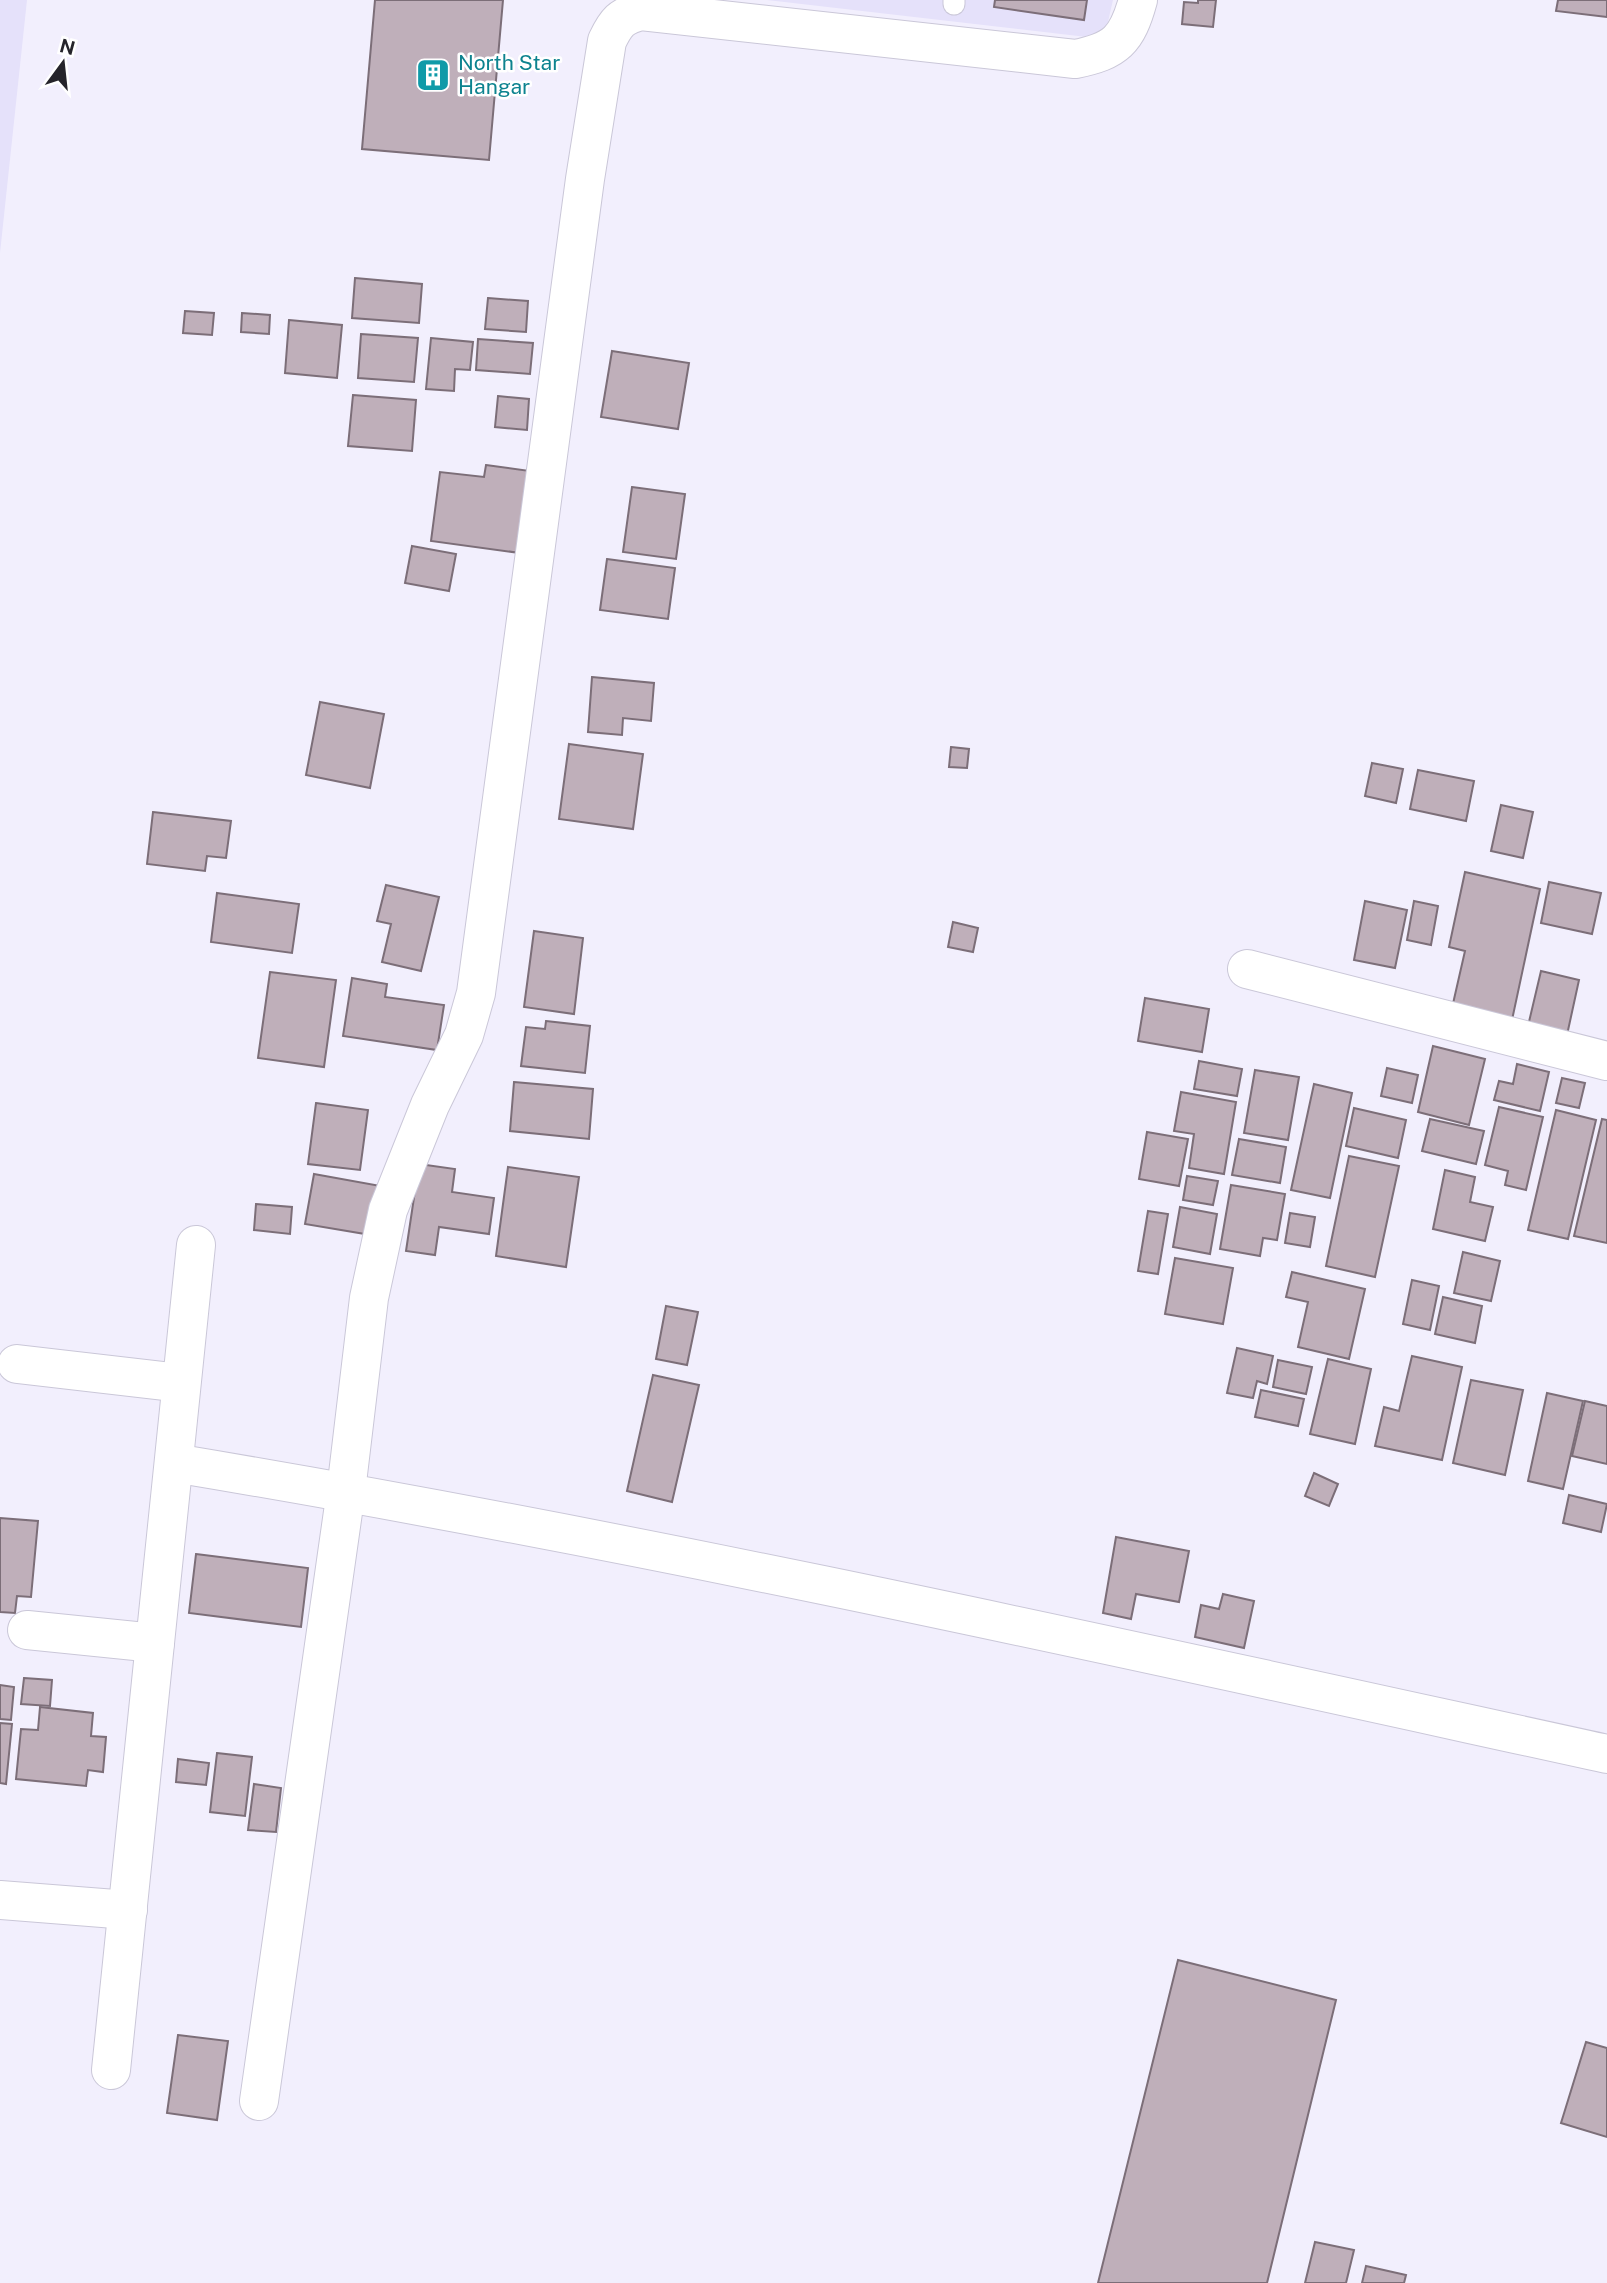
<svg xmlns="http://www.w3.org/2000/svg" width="1607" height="2283" font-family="'Public Sans',sans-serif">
<rect width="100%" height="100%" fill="#f2effd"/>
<g fill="#e5e1fa">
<polygon points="0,0 27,0 0,253"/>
<polygon points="767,0 1113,0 1104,39"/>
</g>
<g fill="#bfafba" stroke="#7c6e78" stroke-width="2">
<polygon points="375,0 503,0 489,160 362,149"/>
<polygon points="995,0 1087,0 1084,20 994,7"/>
<polygon points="1198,0 1216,0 1213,27 1182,24 1184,2 1198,3"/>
<polygon points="1558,0 1607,0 1607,17 1556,11"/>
<polygon points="355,278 422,284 419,323 352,318"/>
<polygon points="488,298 528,301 526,332 485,329"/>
<polygon points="185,311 214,313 212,335 183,333"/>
<polygon points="242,313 270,315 269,334 241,332"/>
<polygon points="289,320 342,325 337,378 285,373"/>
<polygon points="361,334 418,338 414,382 358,378"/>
<polygon points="431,338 473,342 470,370 455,369 454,391 426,389"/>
<polygon points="478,339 533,343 530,374 476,370"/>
<polygon points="612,351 689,363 678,429 601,417"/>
<polygon points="353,395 416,400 412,451 348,446"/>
<polygon points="498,396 529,399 527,430 495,427"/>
<polygon points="486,465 530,471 520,553 431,541 440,472 484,477"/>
<polygon points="632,487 685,494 676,559 623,552"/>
<polygon points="412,546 456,554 449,591 405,583"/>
<polygon points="607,559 675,568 668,619 600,610"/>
<polygon points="592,677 654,683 651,721 623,718 622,735 588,732"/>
<polygon points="320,702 384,714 370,788 306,775"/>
<polygon points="569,744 643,754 633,829 559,819"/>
<polygon points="951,747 969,749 967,768 949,767"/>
<polygon points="1372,763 1403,769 1396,803 1365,796"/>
<polygon points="1418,770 1474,781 1466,821 1410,809"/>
<polygon points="1501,805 1533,812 1523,858 1491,851"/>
<polygon points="153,812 231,821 226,858 207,856 205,871 147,864"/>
<polygon points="1465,872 1540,889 1512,1020 1452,1008 1465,951 1449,947"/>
<polygon points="1549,882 1601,893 1592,934 1541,923"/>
<polygon points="386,885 439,897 421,971 382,962 391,924 377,921"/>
<polygon points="217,893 299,904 292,953 211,942"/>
<polygon points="1365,901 1407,910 1395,968 1354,960"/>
<polygon points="1414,901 1438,906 1431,945 1407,940"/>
<polygon points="953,922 978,928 973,952 948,947"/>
<polygon points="534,931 583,938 574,1014 524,1007"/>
<polygon points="1541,971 1579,980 1567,1035 1528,1026"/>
<polygon points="270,972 336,980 324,1067 258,1058"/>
<polygon points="352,978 387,984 385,997 444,1005 437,1050 343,1036"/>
<polygon points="1145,998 1209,1009 1202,1052 1138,1041"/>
<polygon points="546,1021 590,1026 585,1073 521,1066 526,1027 545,1029"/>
<polygon points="1433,1046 1485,1059 1469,1125 1418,1112"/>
<polygon points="1199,1061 1242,1069 1237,1096 1194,1089"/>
<polygon points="1517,1064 1549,1072 1540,1111 1494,1100 1499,1081 1513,1084"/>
<polygon points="1387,1068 1418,1075 1412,1103 1381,1096"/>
<polygon points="1255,1070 1299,1077 1288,1140 1244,1133"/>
<polygon points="1562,1078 1585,1083 1579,1108 1556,1103"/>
<polygon points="514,1082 593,1089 589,1139 510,1131"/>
<polygon points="1314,1084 1352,1093 1330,1198 1291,1190"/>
<polygon points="1181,1092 1236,1102 1224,1174 1189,1168 1194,1134 1174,1131"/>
<polygon points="316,1103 368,1110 360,1170 308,1164"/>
<polygon points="1499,1107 1543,1117 1526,1190 1505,1185 1508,1171 1485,1165"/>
<polygon points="1354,1108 1406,1120 1398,1158 1346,1146"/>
<polygon points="1556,1110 1596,1120 1568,1239 1528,1230"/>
<polygon points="1430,1119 1484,1131 1476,1164 1422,1151"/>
<polygon points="1602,1119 1607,1120 1607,1243 1574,1236"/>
<polygon points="1147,1132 1188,1139 1179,1186 1139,1179"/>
<polygon points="1239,1139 1286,1147 1280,1183 1232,1175"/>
<polygon points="1349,1156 1399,1166 1375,1277 1326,1266"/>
<polygon points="419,1164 455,1169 452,1192 494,1198 489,1234 439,1227 435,1255 406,1251"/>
<polygon points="508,1167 579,1177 566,1267 496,1256"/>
<polygon points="1445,1170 1475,1177 1470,1202 1493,1207 1485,1241 1433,1229"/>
<polygon points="314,1174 386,1187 377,1236 305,1224"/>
<polygon points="1187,1176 1218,1181 1213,1205 1183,1200"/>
<polygon points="1231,1185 1285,1194 1277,1240 1263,1238 1260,1256 1220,1249"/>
<polygon points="256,1204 292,1207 290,1234 254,1230"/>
<polygon points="1180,1207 1217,1214 1210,1254 1173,1247"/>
<polygon points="1148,1211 1168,1214 1158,1274 1138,1271"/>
<polygon points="1290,1213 1315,1217 1310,1247 1285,1243"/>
<polygon points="1463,1252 1500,1261 1491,1301 1454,1293"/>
<polygon points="1175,1258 1233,1268 1223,1324 1165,1314"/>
<polygon points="1292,1272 1365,1289 1349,1359 1298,1347 1308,1302 1286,1297"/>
<polygon points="1412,1280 1439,1286 1430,1330 1403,1324"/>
<polygon points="1443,1297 1482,1306 1475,1343 1435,1334"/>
<polygon points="666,1306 698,1312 687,1365 656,1359"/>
<polygon points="1237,1348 1273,1356 1267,1384 1257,1381 1253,1398 1227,1393"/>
<polygon points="1412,1356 1462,1367 1442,1460 1375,1446 1384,1407 1399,1411"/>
<polygon points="1328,1359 1371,1369 1355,1444 1310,1434"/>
<polygon points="1278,1360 1312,1367 1306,1394 1273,1387"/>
<polygon points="653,1375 699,1385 672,1502 627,1491"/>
<polygon points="1471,1380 1523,1390 1505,1475 1453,1463"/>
<polygon points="1261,1390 1304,1399 1298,1426 1255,1417"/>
<polygon points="1547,1393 1583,1401 1563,1489 1528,1481"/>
<polygon points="1585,1401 1607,1406 1607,1464 1572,1456"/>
<polygon points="1314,1473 1338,1484 1329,1506 1305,1496"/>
<polygon points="1569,1495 1607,1504 1601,1532 1563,1523"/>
<polygon points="0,1518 38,1521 31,1597 17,1596 15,1613 0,1612"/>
<polygon points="1116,1537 1189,1551 1179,1602 1136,1594 1131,1619 1103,1613"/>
<polygon points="196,1554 308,1568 301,1627 189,1613"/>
<polygon points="1223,1594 1254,1601 1244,1648 1195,1637 1201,1605 1219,1609"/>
<polygon points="24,1678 52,1680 50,1706 21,1704"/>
<polygon points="0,1685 14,1687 11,1720 0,1719"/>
<polygon points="40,1707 93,1713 91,1736 106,1737 103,1772 88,1770 86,1786 16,1779 21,1729 38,1730"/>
<polygon points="0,1723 12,1724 6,1784 0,1783"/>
<polygon points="217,1753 252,1757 245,1816 210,1812"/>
<polygon points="178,1759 209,1763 206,1785 176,1782"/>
<polygon points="254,1784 281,1788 276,1832 248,1830"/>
<polygon points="1178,1960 1336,2000 1267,2283 1098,2283"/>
<polygon points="178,2035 228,2041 217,2120 167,2113"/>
<polygon points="1586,2042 1607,2048 1607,2137 1561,2123"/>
<polygon points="1315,2242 1354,2250 1346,2283 1305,2283"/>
<polygon points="1366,2266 1406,2275 1404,2283 1362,2283"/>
</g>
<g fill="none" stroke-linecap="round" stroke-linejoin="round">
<g stroke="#cac7d8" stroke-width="23">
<polyline id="lane" points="954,4 954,0"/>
</g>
<g stroke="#cac7d8" stroke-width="40">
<g id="street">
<polyline points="1247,969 1607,1061"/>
<polyline points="17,1364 181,1383"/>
<path d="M174,1463C655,1543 1131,1650 1607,1754"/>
<polyline points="27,1630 155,1643"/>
<polyline points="0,1900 128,1910"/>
<polyline points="111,2070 196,1245"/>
<path d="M259,2101L346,1491L369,1298L388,1210L430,1105L464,1035L476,993L585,179L607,41C616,22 621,16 641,11L1075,59C1116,51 1127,40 1138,0"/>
</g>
</g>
<use href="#lane" stroke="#fff" stroke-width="21"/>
<use href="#street" stroke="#fff" stroke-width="38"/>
</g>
<defs>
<g id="building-square" transform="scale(1.75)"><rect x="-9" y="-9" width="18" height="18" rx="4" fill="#0f9aa8" stroke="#fff"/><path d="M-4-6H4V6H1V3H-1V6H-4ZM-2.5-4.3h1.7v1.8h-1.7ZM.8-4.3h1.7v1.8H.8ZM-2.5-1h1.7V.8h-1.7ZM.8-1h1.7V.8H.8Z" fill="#fff"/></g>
</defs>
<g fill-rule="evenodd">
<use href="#building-square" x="433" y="75"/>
</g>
<g text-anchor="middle" stroke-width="5" stroke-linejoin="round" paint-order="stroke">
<g font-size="21" fill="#0d838f" stroke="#fff" text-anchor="start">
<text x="458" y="70">North Star<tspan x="458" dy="24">Hangar</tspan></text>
</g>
</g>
<g transform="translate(63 63) rotate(15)" stroke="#ffffff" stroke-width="5" paint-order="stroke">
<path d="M0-5L12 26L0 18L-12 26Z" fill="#25242a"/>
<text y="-10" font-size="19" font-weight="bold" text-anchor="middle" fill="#25242a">N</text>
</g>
</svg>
